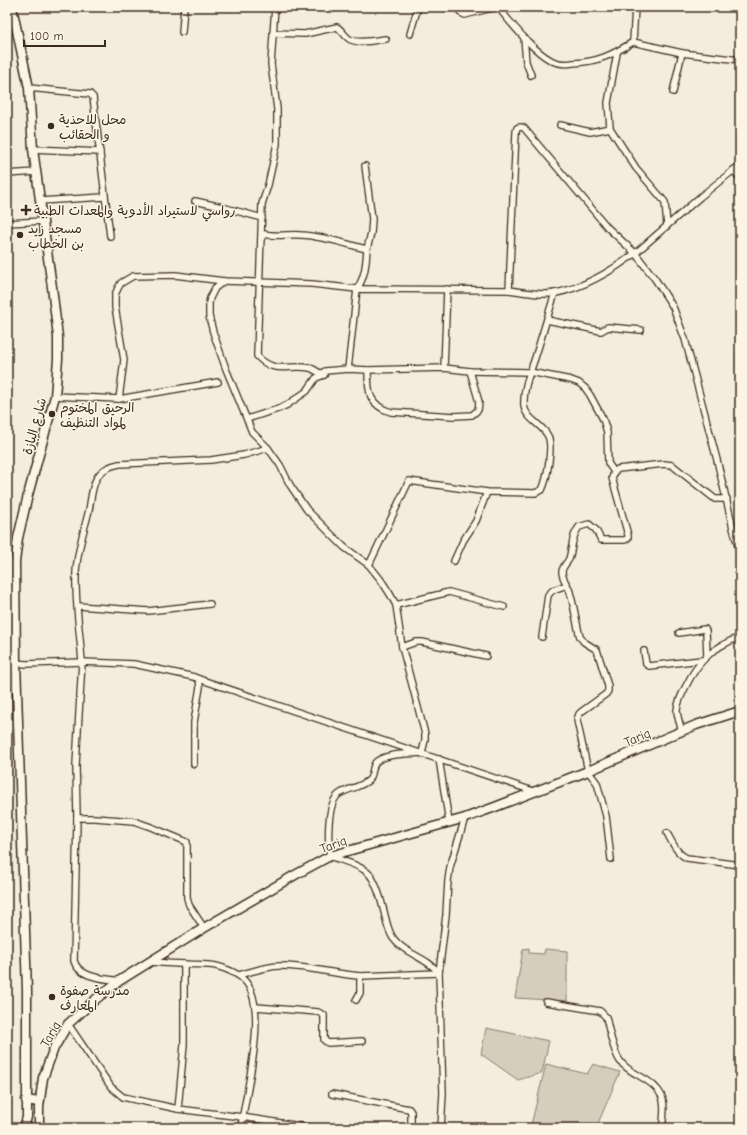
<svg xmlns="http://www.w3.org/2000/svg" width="747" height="1135" font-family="'Comic Neue','Playpen Sans Arabic',sans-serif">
<rect width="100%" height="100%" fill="#f4eddd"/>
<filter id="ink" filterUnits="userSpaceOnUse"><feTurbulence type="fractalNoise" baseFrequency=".025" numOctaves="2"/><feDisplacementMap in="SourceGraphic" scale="8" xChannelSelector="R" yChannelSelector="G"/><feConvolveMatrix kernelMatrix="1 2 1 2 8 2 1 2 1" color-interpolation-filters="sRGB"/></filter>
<g filter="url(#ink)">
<g fill="#d6cdbd" stroke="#887c6e">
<polygon points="529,948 529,953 544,954 545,949 567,951 567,1001 515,998 523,949"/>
<polygon points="486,1028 549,1041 542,1073 518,1080 481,1054"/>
<polygon points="546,1064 587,1074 593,1064 620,1072 596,1128 533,1128 531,1125"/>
</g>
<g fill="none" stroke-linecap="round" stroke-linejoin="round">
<g stroke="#3b2a1e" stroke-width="8">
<g id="street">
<path d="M275,7L271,64L277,109V144L268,185L262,204L257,356C275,375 288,364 310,368C314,369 319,373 324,375"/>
<polyline points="457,7 461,13 465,15 496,7"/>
<path d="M498,7C511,23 536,55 555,62C561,64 567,64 573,63C598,62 612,55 633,42L682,53L740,60"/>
<polyline points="182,32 184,7"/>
<path d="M273,33L305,34L337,27C342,30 344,35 348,38C355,45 377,40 386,39"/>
<polyline points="410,34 418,7"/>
<polyline points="524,38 526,62 531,75"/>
<polyline points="633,42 635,7"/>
<polyline points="29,88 90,94 93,97 110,236"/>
<polyline points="673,92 682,53"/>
<polyline points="560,125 590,132 610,128 608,103 617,53"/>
<polyline points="610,128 636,168 665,202 667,226"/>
<polyline points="33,149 100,152"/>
<path d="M740,165L700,197L638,251C615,269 585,287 556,293C541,296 524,292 509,290L516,132L517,128L521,127L524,128L608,228L635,253L655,279L673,307L685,339L717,460L733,528L740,553"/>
<polyline points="365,166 372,219 371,233 367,249"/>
<polyline points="733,170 740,178"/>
<polyline points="7,174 36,172"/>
<polyline points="40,201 104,197"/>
<polyline points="195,201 222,207 262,218"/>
<polyline points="7,223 43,221"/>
<path d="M224,281L215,288L210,298L209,303V316L213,332L226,369L252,432L268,448L280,465L290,485L307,510L344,547L369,565L381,580L390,594L396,605L402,647L425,734V740L422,753C410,754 383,753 375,763C372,768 373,776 369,780C361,787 350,788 341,793C326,800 328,842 330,856C342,861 358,864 367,872C375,878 381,899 383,908C386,918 387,929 393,938C404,954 427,957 439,973L443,1093L441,1128"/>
<polyline points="547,320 601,331 608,327 641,330"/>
<polyline points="444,368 447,289"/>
<polyline points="348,369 357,289 509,290"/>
<path d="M368,370C368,391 368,405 391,412L454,416L472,415L478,410L479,402L470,371"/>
<polyline points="55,396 119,399 218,382"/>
<path d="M119,399L124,360L115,307V295L118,288L121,283L133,276L175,275L224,281L312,284L357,289C365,277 366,264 367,249C346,244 323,236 301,235C288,234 276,237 264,234L261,239"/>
<polyline points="247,419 278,409 287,405 307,391 316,378 324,375 322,373 325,371 348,369 368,370 444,368 470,371 530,372 571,380 579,383 585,388 590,395 603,419 607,432 608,463 614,472"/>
<polyline points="454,561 463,541 476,521 487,492"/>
<path d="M369,565L409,481L487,492L535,493L542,490C547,480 553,446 548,436C542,424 525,419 524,405C523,388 530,373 535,358C542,336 548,315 555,293"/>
<polyline points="396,605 449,592 504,607"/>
<polyline points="78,606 148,611 210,604"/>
<polyline points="679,633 705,629 706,631 707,656"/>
<polyline points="542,637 548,595 553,590 567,585"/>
<polyline points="402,647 416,642 422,642 486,656"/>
<polyline points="644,651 646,664 649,666 701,660"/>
<path d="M7,662L26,664L82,662C80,633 75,603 76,573C77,551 84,531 89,510C93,488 92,469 119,464L211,460L244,455L268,448"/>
<polyline points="199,679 536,792"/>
<path d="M682,731C680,724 677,717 677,710C678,701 682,694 686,686C698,661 713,647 740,637"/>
<polyline points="439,759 449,822"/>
<polyline points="77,818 95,818 134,821 151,827 187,842 187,898 189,905 204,928"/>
<path d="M667,833C672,842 677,854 687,858L740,865"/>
<path d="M611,859L606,816L597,783L588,771L577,720L579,714L581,712L606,694L608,691V686L597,650L584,642L580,637C576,622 574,604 569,589C567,584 562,578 562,572C562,567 567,563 569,559C573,547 571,537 579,527L589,524L596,530L601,540H625L628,538V535L612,478L614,472L618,469L664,464L672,465L715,499H727"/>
<path d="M152,962C163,963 174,964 185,964C195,965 206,964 216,966C225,968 237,973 243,979C271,1004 245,1094 241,1128"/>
<path d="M238,975C251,972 267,966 280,966C308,966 333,974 360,976V993L356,1000"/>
<polyline points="360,976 439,973 446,915 448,881 450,867 465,818"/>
<path d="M119,981C104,978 79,978 74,961L77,818L76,765L82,662L134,664L194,677L199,679L200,687L194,722V764"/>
<path d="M546,1002L600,1011L606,1017C609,1030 613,1051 620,1061C625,1068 631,1071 638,1075C664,1089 667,1099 662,1128"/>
<polyline points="256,1007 318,1012 324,1015 324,1040 328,1043 362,1041"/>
<polyline points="68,1024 111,1087 123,1097 178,1109 242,1117 313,1128"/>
<polyline points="332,1094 409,1109 411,1112 411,1128"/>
<polyline points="178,1109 184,1045 184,964"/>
</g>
</g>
<g stroke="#3b2a1e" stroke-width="11">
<polyline id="secondary" points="39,1128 39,1107 43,1078 54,1048 68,1024 96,999 119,981 204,928 295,875 330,856 465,818 495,807 588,771 696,725 740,711"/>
</g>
<g stroke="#3b2a1e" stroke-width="11">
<g id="primary">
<polyline points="12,7 29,88 33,149 52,287 58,337 58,359 55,396 28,495 18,538 15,562 16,662 27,991 27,1117 24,1128"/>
<polyline points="26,1100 39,1102"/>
</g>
</g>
<use href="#street" stroke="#fcf5e5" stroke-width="5.5"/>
<use href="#secondary" stroke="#fcf5e5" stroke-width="8"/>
<use href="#primary" stroke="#fcf5e5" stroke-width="8"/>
</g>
</g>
<g fill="#3b2a1e" stroke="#fcf5e5" stroke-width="1.5">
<circle cx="51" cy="126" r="4"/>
<path d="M24 204h4v4h4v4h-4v4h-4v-4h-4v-4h4z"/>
<circle cx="20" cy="235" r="4"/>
<circle cx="52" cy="414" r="4"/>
<circle cx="52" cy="997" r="4"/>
</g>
<g text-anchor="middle" stroke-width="3" stroke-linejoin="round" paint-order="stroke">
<g font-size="13" fill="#3b2a1e" stroke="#fcf5e5" text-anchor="start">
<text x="59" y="124">محل للاحذية<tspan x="59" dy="15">و الحقائب</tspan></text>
<text x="34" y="215">رواسي لاستيراد الأدوية والمعدات الطبية</text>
<text x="28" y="233">مسجد زيد<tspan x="28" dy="15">بن الخطاب</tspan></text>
<text x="60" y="412">الرحيق المختوم<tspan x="60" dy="15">لمواد التنظيف</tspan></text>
<text x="60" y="995">مدرسة صفوة<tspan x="60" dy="15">المعارف</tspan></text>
</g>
<g font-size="13" fill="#3b2a1e" stroke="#fcf5e5">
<text transform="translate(34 426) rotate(-75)" y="5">شارع البازة</text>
<text transform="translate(637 737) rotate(-23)" y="5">Tariq</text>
<text transform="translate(333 844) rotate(-21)" y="5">Tariq</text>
<text transform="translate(50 1034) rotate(-61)" y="5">Tariq</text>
</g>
</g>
<rect width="747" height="1135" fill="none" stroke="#fcf5e5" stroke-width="24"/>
<rect x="12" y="12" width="723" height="1111" fill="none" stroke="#3b2a1e" stroke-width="1.5" filter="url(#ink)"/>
<path d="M24 40v6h81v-6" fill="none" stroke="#3b2a1e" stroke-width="2"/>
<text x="30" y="40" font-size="12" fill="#3b2a1e" stroke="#fcf5e5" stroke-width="3" paint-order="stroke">100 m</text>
</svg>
